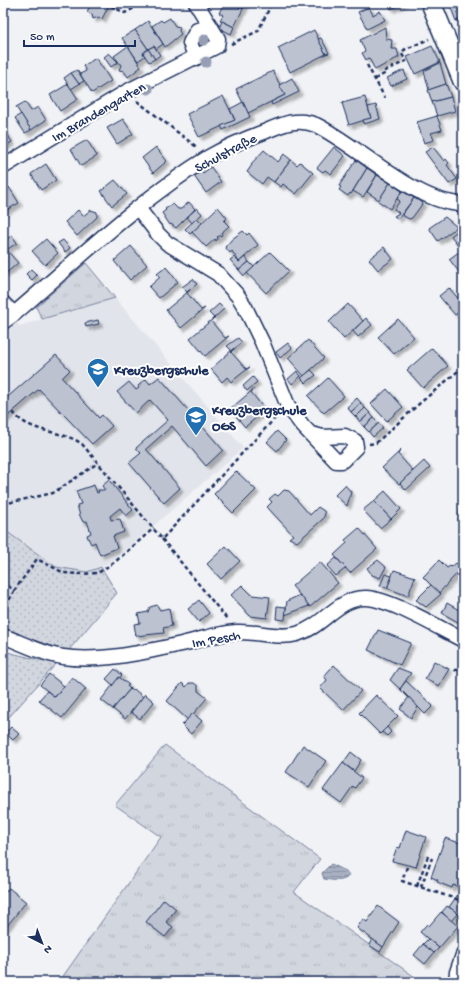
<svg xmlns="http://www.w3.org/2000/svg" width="466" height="985" font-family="'Gochi Hand',sans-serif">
<defs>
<pattern id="grass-tufts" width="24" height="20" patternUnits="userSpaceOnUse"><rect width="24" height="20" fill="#d2d6df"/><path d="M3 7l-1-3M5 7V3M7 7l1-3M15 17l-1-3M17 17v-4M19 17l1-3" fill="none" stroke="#b4b8c2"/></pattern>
<pattern id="park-dots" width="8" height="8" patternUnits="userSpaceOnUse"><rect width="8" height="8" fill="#d2d6df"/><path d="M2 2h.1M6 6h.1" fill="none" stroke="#b4b8c2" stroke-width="1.8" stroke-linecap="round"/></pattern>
<pattern id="water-rules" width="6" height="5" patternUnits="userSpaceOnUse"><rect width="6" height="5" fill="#a8b0c2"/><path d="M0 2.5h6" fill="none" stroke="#8890a1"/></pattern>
<filter id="shadow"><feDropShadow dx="3.5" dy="3.5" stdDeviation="1" flood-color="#0004"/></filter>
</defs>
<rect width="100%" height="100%" fill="#f1f2f5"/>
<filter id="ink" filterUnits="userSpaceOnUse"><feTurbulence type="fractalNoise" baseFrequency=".025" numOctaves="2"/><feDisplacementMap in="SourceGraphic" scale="8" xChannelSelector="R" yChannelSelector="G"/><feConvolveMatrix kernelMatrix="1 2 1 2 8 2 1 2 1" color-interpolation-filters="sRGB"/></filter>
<g filter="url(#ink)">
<polygon fill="#e1e4ea" points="115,298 243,448 113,561 87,572 56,567 3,529 3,330 11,324 17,323 19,326"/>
<g fill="url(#grass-tufts)" stroke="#76829e">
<polygon points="86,263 115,298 42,319 36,307"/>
<polygon points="165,745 320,859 294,892 422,982 59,982 161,837 115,805"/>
</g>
<g fill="url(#park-dots)" stroke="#76829e">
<polygon points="3,529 56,567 87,572 101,567 117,593 69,650 53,648 3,628"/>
<polygon points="3,651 56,664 3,724"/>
</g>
<path fill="url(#water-rules)" stroke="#707c9a" d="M331,864L346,871L349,875C345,883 331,880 324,879L322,873Z"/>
<g fill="#bcc2d0" stroke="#1b2f5e" filter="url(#shadow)">
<polygon points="91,3 110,3 102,19 98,17 93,19 92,14 87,12"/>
<polygon points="224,3 231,3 243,9 234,27 220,20 223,15 219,13"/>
<polygon points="231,3 246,3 243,9"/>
<polygon points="388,3 404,3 391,9"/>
<polygon points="449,3 463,3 463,18 456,21"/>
<polygon points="369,7 373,15 380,11 385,20 367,29 358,12"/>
<polygon points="170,18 175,26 180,27 179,31 181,34 165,47 152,26 161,20 163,22"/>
<polygon points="148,21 163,44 156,49 154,46 148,49 135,30"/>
<polygon points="222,21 234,27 231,34 219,28"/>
<polygon points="385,27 386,39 392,40 391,49 397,49 399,57 375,70 369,58 366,60 362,53 365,51 360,40"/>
<polygon points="135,30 148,49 143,53 145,56 138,61 122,38"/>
<polygon points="314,30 326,54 290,72 278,48"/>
<polygon points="321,38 329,53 326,54 318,39"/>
<polygon points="128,46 141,67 128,77 124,71 119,70 121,65 114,56"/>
<polygon points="154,46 160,55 155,59 148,49"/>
<polygon points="432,46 440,62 415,74 407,57"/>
<polygon points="148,49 155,59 149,62 143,53"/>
<polygon points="109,53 118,62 111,67 104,57"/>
<polygon points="96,58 111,81 92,93 80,74 86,71 83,66"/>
<polygon points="440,63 446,84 429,90 424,71"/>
<polygon points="77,70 84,81 79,84 71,73"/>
<polygon points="404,70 407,79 391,86 387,78"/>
<polygon points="273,71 285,95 248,113 236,89"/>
<polygon points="71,73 79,84 71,89 64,78"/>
<polygon points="292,78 299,92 272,105 271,102 285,95 279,85"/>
<polygon points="68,84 78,99 60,111 50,95"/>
<polygon points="446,84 451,97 432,102 428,90"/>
<polygon points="223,96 235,120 199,137 187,114"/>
<polygon points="365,97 371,118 349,125 342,103"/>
<polygon points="451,97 455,111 437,116 432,102"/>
<polygon points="25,102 31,111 38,107 46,120 31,130 16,107"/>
<polygon points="243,102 250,117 223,130 221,126 235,120 230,109"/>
<polygon points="376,105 380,119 364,124 363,120 371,118 368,107"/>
<polygon points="21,114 31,130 25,133 15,118"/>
<polygon points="437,116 442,130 431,133 434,140 424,143 417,122"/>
<polygon points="123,119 133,134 117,144 107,128"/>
<polygon points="3,127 12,142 3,147"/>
<polygon points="87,140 97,156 81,166 71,149"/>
<polygon points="156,147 167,161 153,173 142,158"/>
<polygon points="334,147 345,156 331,174 325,170 323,172 317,168"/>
<polygon points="433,147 444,161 446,159 449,163 447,165 457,179 449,184 425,152"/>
<polygon points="264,150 278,162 284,154 291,160 274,182 267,177 262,184 247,172 252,165 251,164"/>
<polygon points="291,160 297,165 300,162 313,173 296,194 283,184 281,187 274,182"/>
<polygon points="356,160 367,168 351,194 350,193 348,196 339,190 341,187 339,186"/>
<polygon points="46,164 56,180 41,190 31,174"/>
<polygon points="211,167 221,182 206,193 194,176 202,171 203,173"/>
<polygon points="367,168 377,175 363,197 353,191"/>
<polygon points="377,175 390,183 379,200 367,192"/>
<polygon points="115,180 127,194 112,206 101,191"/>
<polygon points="390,183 402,191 390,209 378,201"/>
<polygon points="9,187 19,203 3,212 3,191"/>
<polygon points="402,191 414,198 398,219 394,216 399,213 394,209 400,201 397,199"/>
<polygon points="414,198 423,203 412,218 409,219 402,215"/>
<polygon points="189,202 195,209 176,228 171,224 170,225 162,213 166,210 165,209 173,204 178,209 181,209"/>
<polygon points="218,207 227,218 224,221 229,226 221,233 222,235 217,237 218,238 216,241 215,239 206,247 192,232"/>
<polygon points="197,208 202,214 192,223 187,217"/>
<polygon points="78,210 83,216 91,210 97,212 97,217 77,236 65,222"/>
<polygon points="445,217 457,227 438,241 429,228"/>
<polygon points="197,218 202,223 190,234 185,229"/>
<polygon points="463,227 463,249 462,250 451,236"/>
<polygon points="243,231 247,235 249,233 258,245 239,262 232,251 230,253 225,247 232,239"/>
<polygon points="12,235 17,243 3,252 3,242"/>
<polygon points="46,239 58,253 45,265 32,251"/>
<polygon points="63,240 70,248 65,252 58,243"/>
<polygon points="131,246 147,265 130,280 114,261"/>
<polygon points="384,247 393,259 378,270 369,259"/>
<polygon points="6,249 18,263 4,275 3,252"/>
<polygon points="463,249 463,269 459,272 449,259"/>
<polygon points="270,252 289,271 266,293 247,273"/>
<polygon points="234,257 239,262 245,257 249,262 239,270 230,260"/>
<polygon points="249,262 254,267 244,276 239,270"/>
<polygon points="166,267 178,282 159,298 149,287 160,277 157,274"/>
<polygon points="31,269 37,275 32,280 26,274"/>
<polygon points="193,279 197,284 187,292 182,287"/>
<polygon points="449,288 463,304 463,309 455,315 439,296"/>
<polygon points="190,290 187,293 201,310 205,308 181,328 166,310"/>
<polygon points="219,304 224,309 214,318 209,313"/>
<polygon points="348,304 363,321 344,339 329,322"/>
<polygon points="214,318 211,321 225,338 229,336 205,356 190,338"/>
<polygon points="366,318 372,325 358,337 353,331"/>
<polygon points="398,319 414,337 394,354 378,337"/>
<polygon points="98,320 99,324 86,327 85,323"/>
<polygon points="238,338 242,342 232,351 227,346"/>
<polygon points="308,340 324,358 304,376 288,358"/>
<polygon points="288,343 292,348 280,358 276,352"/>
<polygon points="234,348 231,352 246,369 250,367 231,382 227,377 222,382 211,369"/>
<polygon points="432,348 448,366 423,388 407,370"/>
<polygon points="56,355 70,370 62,378 99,418 102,415 112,426 92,444 39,389 3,420 3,401"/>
<polygon points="311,370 316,375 306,383 301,378"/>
<polygon points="297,371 301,376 292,384 288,379"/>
<polygon points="159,377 223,450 206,466 172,426 146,449 180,488 164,503 129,463 141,453 136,448 168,420 150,400 136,413 117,392 129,382 136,390 139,388 138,386 146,379 150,384"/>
<polygon points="253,377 257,382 247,391 243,386"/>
<polygon points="328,378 344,396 324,413 308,396"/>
<polygon points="254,389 251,392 265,410 269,407 245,427 230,409"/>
<polygon points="387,389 403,407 387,421 371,404"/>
<polygon points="357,398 361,403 351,412 347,407"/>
<polygon points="361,403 365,408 356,417 351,412"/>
<polygon points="365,408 370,413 360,422 356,417"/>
<polygon points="370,413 374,418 364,427 360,422"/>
<polygon points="374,418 379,423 369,432 364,427"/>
<polygon points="379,423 383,428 373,437 369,432"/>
<polygon points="277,431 286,440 277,451 267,442"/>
<polygon points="401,450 398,454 413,471 399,484 382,468"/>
<polygon points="424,461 430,468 406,490 400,483"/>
<polygon points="236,471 256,490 233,513 214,494"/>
<polygon points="109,480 133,510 126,516 120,508 110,516 111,520 120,519 124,532 113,536 117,548 100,555 95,542 91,544 88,538 87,535 91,533 87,521 83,522 80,516 77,505 81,504 76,491 94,485 97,493 99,492 98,490 105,490 102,486"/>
<polygon points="345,485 351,492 347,506 335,495"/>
<polygon points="284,490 289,491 310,515 318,507 324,511 325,514 323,519 297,542 289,538 293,535 267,507 272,502 269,499 275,494 278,496"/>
<polygon points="385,491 401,509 391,519 374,501"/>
<polygon points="461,499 463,499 463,526 458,522"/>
<polygon points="374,501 391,519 380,528 363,510"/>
<polygon points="359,528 377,549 350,573 334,555 347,543 345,540"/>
<polygon points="226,546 240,561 221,579 207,564"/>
<polygon points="336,558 346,568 336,576 327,566"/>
<polygon points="378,560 386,567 380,578 372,575 367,568"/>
<polygon points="439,560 447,568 450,566 451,567 456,563 462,568 439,593 423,577"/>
<polygon points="320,562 338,583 310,607 292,586"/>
<polygon points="394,570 415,577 408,596 387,588"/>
<polygon points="385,574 392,576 387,588 380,586"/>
<polygon points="463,583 463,592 459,588"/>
<polygon points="242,585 252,595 270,597 267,618 250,616 231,595"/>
<polygon points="431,585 441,594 426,607 416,600"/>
<polygon points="300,595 309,606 285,615 287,601"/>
<polygon points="199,600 209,613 199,622 188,609"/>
<polygon points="447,603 459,610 463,604 463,625 442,613"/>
<polygon points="157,605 160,610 169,608 172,626 163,628 164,633 136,636 134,624 140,623 138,614 148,612 150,607"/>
<polygon points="277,606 286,607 285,620 276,619"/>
<polygon points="378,630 411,643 400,665 368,650"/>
<polygon points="434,661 449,669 439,686 425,679"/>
<polygon points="334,665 361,691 343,710 320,688 327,680 324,676"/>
<polygon points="398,668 411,673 400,689 390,680"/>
<polygon points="115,669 122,675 113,685 106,679"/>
<polygon points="49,674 64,686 55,697 40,685"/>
<polygon points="72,677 86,689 62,718 39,700 47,691 55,697"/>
<polygon points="119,677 129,685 127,686 130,689 113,709 101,700"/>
<polygon points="406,681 433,706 425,714 400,689"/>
<polygon points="182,683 186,687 189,683 194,683 198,686 198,691 207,698 188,720 167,701"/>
<polygon points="130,689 133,691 134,689 143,697 125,719 113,709"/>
<polygon points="145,694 154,702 140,719 131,712"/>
<polygon points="376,695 398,716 380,734 359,713"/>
<polygon points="409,697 418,707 411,718 400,709"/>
<polygon points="193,713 202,721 191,734 182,725"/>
<polygon points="11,727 19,734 13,740 5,733"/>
<polygon points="387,727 391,732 387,736 382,732"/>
<polygon points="303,745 326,761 309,787 286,772"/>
<polygon points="463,747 463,757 461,757 460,751"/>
<polygon points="351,752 361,760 354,771 343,763"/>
<polygon points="343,763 362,778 355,788 353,786 341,803 323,790"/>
<polygon points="406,830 426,837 416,867 392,861 397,847 400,848"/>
<polygon points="445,838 463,844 463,879 460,887 453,885 452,888 437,882 438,880 431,877"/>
<polygon points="9,888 26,902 3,931 3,895"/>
<polygon points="459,893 463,896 462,917 449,907"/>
<polygon points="164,899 176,909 166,922 173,927 165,937 146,922"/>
<polygon points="378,906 399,922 383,947 357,928 363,919 367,922"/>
<polygon points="447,906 458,913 451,921 442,912"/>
<polygon points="441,912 458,926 439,948 420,932 427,924 429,926"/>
<polygon points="372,939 383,947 380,952 369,945"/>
<polygon points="428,939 439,948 434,953 423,944"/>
<polygon points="423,944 434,953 425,964 414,955"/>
</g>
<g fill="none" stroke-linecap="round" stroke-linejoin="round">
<g stroke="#1b2f5e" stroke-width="17">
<g id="street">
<polyline points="196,58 190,43 197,30 211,27"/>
<polyline points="3,167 126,92 217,46 218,39 196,3"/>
<polyline points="138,208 158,234 167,243 218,274 238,296 245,307 262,342 288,406 302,425 336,461 342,461 356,447 355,441 345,436 323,437 311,434"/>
<path d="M3,303L14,314C76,261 139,200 209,157C226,147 245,139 264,132C281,125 297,117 316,125C359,146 416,204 463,204"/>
<polyline points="3,322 14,314"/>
<path d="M3,636C22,643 42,654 63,657C100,662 141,653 177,645C196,641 218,633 237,632C257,631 277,639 297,634C323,627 338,597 366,598C391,599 439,628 463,640"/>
<polyline points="456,982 457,972 463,955"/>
</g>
</g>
<g stroke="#1b2f5e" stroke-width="22">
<polyline id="secondary" points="431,3 463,81"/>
</g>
<g stroke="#1b2f5e" stroke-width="2.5" stroke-dasharray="4 3" stroke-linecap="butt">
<polyline points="111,6 125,13 144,3"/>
<polyline points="231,44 258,31 272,3"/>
<polyline points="367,65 385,98"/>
<polyline points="375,79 386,73 385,71 406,61 402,54 404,50 429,39"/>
<polyline points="137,101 198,148"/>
<path d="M13,412C29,434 61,429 82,444L162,539L277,416"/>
<polyline points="369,444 376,443 420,403 463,367"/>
<polyline points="3,504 53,493 98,463"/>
<polyline points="162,539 227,619"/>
<polyline points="3,581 14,591 3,612"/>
<polyline points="14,591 37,559 64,573 81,574 98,573 116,561 154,528"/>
<polyline points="454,670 463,670"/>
<polyline points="407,867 402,881 459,900 463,895"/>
<polyline points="417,886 428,856"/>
<polyline points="421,887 432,858"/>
</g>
<use href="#street" stroke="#fff" stroke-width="14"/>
<use href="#secondary" stroke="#fff" stroke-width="19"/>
</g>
<g fill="#959eb4">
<circle cx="204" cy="40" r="5.5"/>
<circle cx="206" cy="62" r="5.5"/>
<circle cx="148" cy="89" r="5.5"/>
</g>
</g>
<defs>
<g id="school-pin" transform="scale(1.15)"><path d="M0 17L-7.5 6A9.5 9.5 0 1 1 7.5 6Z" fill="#1f6fb2" stroke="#fff"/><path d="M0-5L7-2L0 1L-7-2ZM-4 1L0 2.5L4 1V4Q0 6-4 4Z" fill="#fff"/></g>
</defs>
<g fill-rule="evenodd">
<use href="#school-pin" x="98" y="369"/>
<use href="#school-pin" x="196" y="417"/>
</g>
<g text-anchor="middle" stroke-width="4" stroke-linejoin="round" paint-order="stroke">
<g font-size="14" fill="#1b2f5e" stroke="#fff">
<text transform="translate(98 111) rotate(-30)" y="5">Im Brandengarten</text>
<text transform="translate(225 152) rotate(-28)" y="5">Schulstraße</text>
<text transform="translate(216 638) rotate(-10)" y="5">Im Pesch</text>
</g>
<g font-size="14" font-weight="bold" fill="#1b2f5e" stroke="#fff" text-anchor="start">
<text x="114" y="374">Kreuzbergschule</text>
<text x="212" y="414">Kreuzbergschule<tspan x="212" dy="16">OGS</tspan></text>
</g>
</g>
<rect width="466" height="985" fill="none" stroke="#fff" stroke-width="16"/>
<rect x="8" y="8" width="450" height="969" fill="none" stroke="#1b2f5e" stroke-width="1.5" filter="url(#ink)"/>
<g transform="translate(42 943) rotate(138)" stroke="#ffffff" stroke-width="3" paint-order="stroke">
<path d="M0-3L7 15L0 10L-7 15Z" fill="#1b2f5e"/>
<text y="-6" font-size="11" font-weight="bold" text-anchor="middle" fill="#1b2f5e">N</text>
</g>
<path d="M24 40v6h111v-6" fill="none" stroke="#1b2f5e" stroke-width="2"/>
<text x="30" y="40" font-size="12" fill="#1b2f5e" stroke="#ffffff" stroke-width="3" paint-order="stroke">50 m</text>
</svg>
